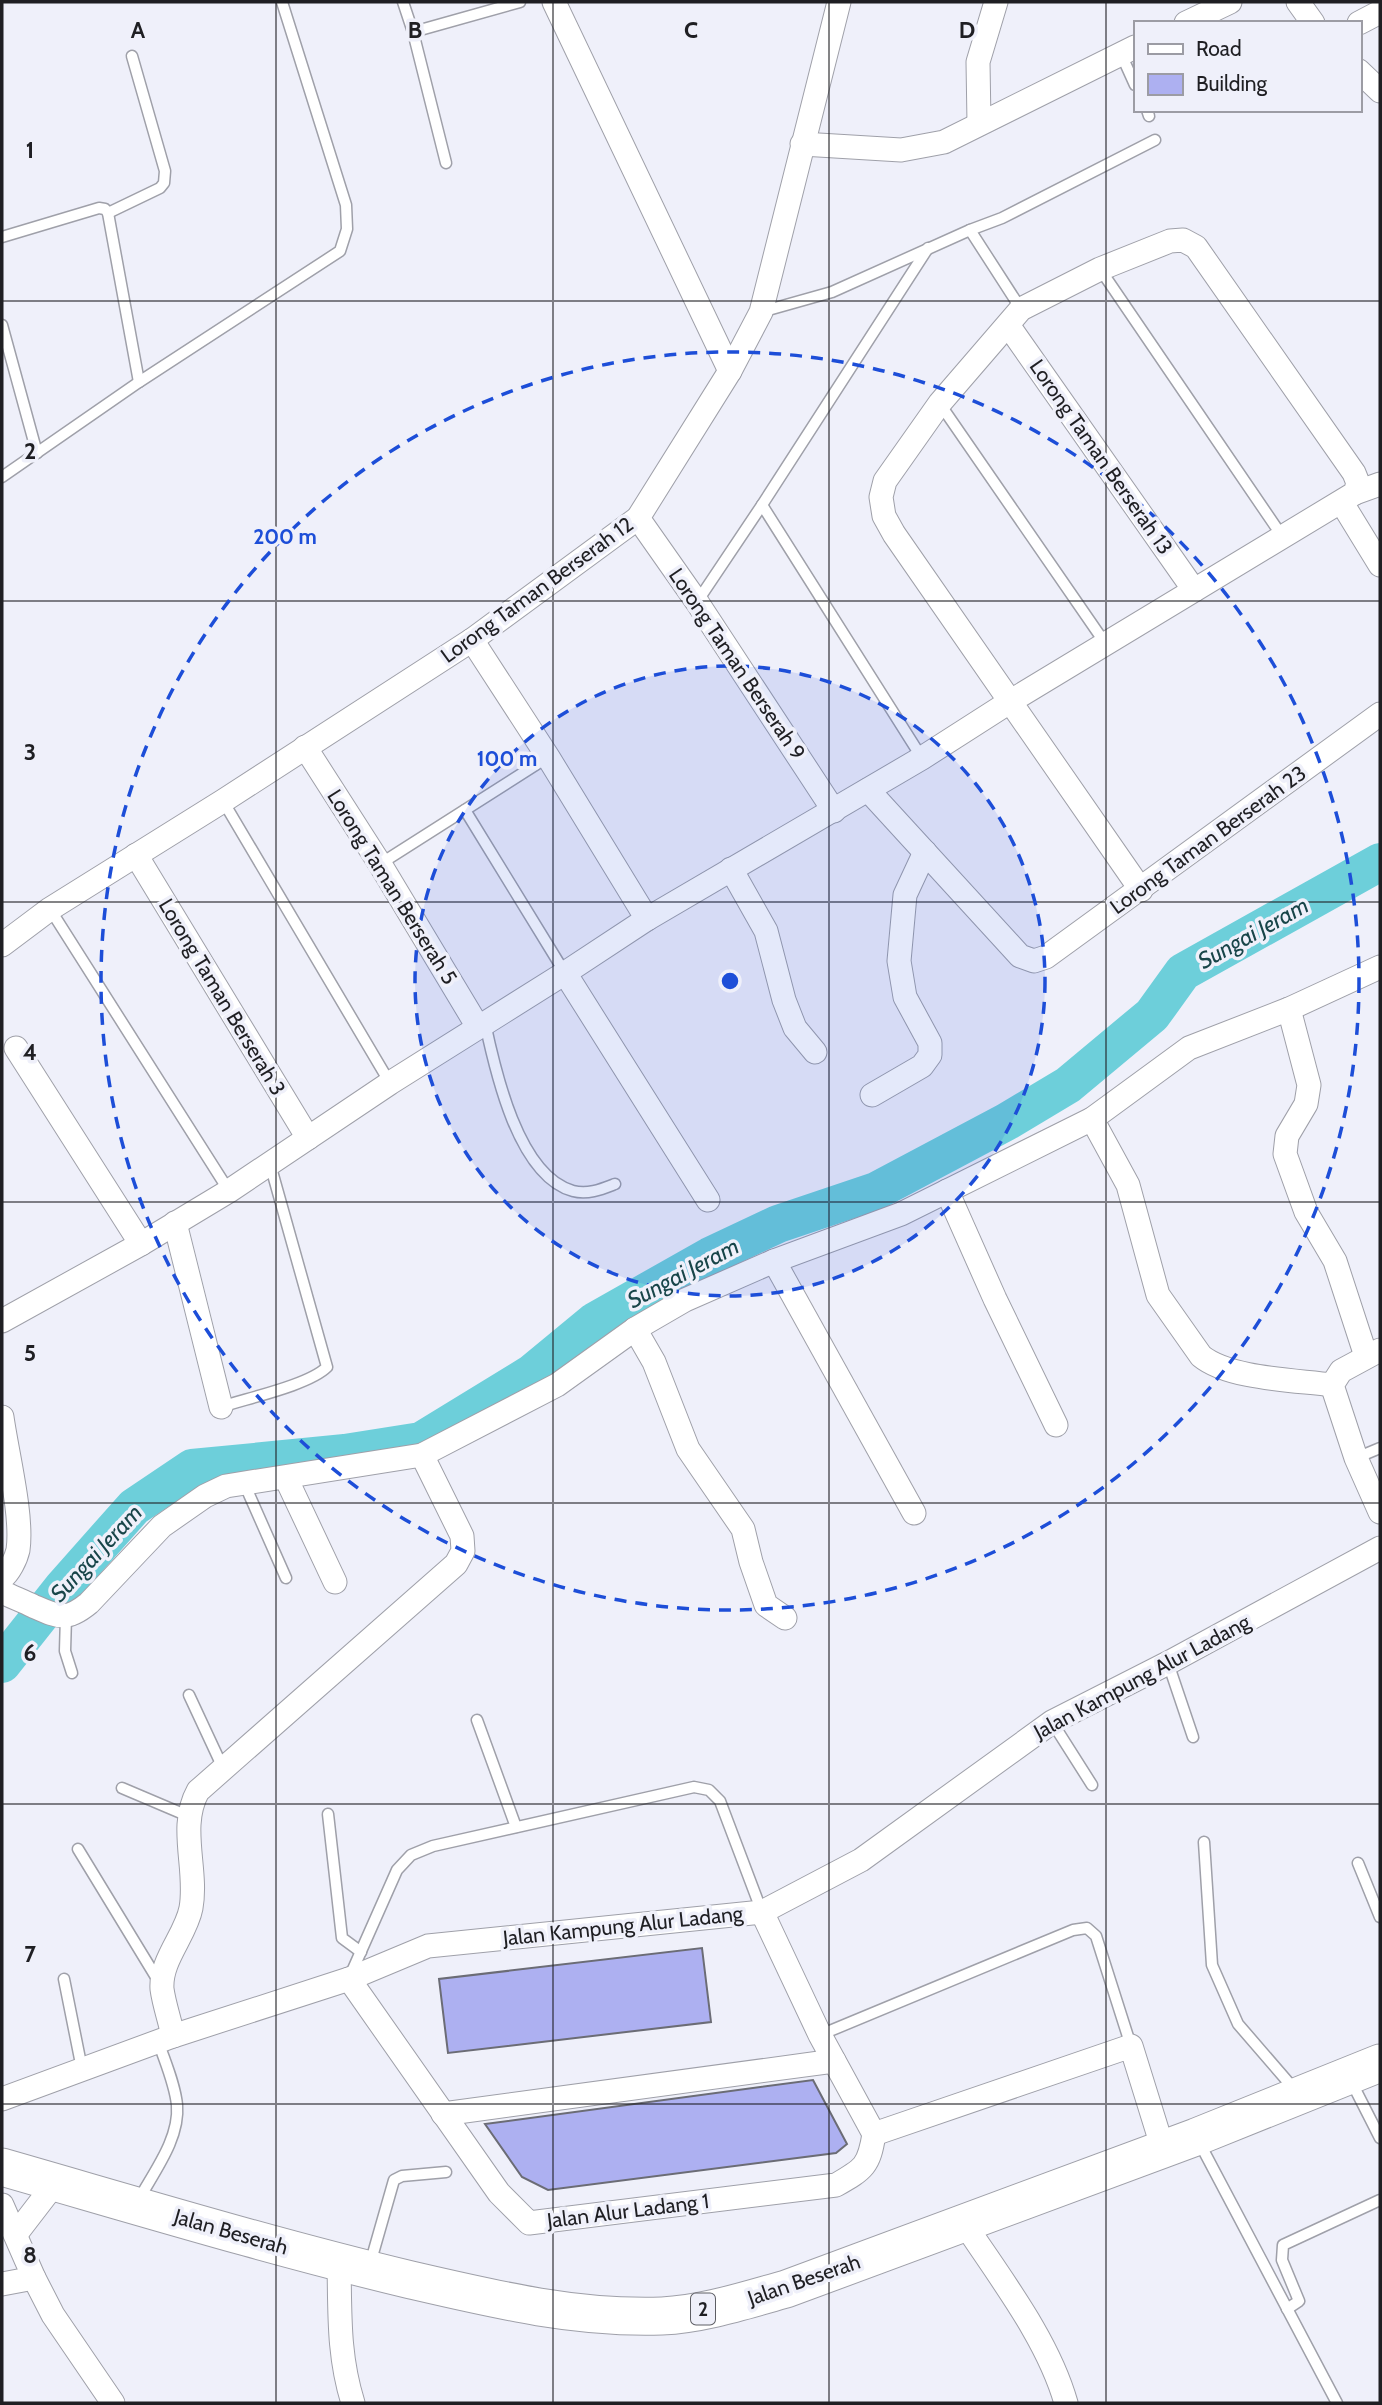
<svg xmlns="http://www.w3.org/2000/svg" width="1382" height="2405" font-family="Cabin,sans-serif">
<rect width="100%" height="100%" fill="#eff0fa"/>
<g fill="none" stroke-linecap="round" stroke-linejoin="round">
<polyline stroke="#6dcfda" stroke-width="38" points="2,1664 63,1587 134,1507 192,1468 345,1453 421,1441 532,1373 595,1321 710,1256 778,1224 876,1191 1006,1122 1068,1085 1152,1015 1183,972 1380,862"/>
</g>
<g fill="#adb0f1" stroke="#6b6c75" stroke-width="2">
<polygon points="702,1948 711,2022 448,2053 439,1979"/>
<polygon points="813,2080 847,2144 836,2153 548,2190 522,2177 485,2124"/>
</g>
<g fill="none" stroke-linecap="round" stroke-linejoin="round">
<g stroke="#9fa0a9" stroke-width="13">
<g id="service">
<polyline points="403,2 413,32 520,2"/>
<polyline points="413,32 446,163"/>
<polyline points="1121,54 1135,85"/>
<polyline points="1147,110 1149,116"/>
<polyline points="108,213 160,188 164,183 165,171 132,56"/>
<polyline points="970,230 1021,309"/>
<polyline points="2,237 99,208 105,209 108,213 139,382"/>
<polyline points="1100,269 1282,536"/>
<polyline points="761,312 832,292 970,230 1002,218 1155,140"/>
<polyline points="2,325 37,453"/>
<polyline points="940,404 1105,643"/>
<polyline points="2,477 139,382 340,251 347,229 346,205 282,2"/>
<polyline points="762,505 922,758"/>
<polyline points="697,602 762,505 928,248"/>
<polyline points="223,801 390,1083"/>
<polyline points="465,810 565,973"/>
<polyline points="380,864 548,757"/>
<polyline points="50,909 229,1191"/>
<path d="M485,1023C495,1070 518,1176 573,1191C588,1195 602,1189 615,1184"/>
<path d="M221,1407C248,1398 309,1385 327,1367L270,1164"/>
<polyline points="1356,1458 1380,1448"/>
<polyline points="244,1483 286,1578"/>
<polyline points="66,1616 65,1651 72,1673"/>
<polyline points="1168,1663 1193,1737"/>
<polyline points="189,1695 223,1768"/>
<polyline points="477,1720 516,1827"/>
<polyline points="1052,1722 1092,1785"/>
<polyline points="122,1788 188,1816"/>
<polyline points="328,1814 342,1938 361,1952"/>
<polyline points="1204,1842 1212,1965 1238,2024 1295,2090"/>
<polyline points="78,1849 159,1982"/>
<polyline points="1358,1863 1380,1917"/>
<polyline points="350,1976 397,1870 411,1855 433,1846 694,1787 709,1790 720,1801 762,1912"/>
<polyline points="64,1979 82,2069"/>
<polyline points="820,2035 1073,1930 1087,1928 1096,1936 1131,2046"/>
<polyline points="1351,2081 1380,2138"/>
<polyline points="1199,2142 1337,2403"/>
<path d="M138,2201C153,2173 180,2139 177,2105C175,2084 165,2062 158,2041"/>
<polyline points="370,2264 394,2180 402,2176 446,2172"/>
<polyline points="1287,2309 1299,2301 1282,2260 1283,2245 1380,2200"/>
</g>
</g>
<g stroke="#9fa0a9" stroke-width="25">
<g id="minor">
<polyline points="554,2 730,371"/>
<polyline points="1298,2 1313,23"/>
<polyline points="1186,23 1230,2"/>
<polyline points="1359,23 1380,12"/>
<polyline points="1359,71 1380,91"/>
<polyline points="979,123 978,62 996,2"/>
<polyline points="802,144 901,150 944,142 1135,47"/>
<polyline points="1008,325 1194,590"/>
<polyline points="1355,493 1380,484"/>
<polyline points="1342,503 1380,565"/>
<polyline points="638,518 697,602 834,811"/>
<polyline points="472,640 548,757 647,919"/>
<polyline points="305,747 380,864 478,1027"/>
<polyline points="868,790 1020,956 1034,961 1046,957 1380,714"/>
<polyline points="136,855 308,1138"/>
<polyline points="731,869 766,931 784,1000 795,1028 815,1052"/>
<polyline points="2,945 50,909 223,801 472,640 638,518 730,371 761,312 839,2"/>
<polyline points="565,973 708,1200"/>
<polyline points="1289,1009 1309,1085 1306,1104 1287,1136 1285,1154 1306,1212 1335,1261 1366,1356"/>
<polyline points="16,1048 141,1244"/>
<polyline points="872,1095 922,1066 930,1055 930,1043 905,997 899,961 905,895 925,852"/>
<path d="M1092,1119L1128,1185L1158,1295L1201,1356C1229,1379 1295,1380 1332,1385"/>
<polyline points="947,1191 995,1299 1056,1425"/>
<polyline points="175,1223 221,1407"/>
<polyline points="774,1261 914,1513"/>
<polyline points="2,1321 141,1244 229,1191 390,1083 565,973 647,919 922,758 1011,701 1355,493 1358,483 1354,473 1196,247 1183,240 1170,241 1100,269 1021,309 940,403 885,481 881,497 884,516 894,534 1141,890"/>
<polyline points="635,1329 654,1362 688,1449 743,1529 751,1562 766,1605 785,1618"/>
<polyline points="1380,1350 1341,1371 1332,1385 1356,1458 1380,1512"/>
<path d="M2,1417C7,1453 23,1516 18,1550C16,1559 9,1573 2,1578"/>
<polyline points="286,1478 335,1582"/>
<path d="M2,1592C12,1597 23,1601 33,1606C58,1617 66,1622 89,1603L162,1526L205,1496L226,1486L422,1455L557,1385L635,1329L685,1300L774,1261L901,1214L1092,1119L1189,1048L1289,1009L1380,967"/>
<polyline points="762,1912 820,2035 874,2134"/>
<path d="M349,1979L499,2193L529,2223L836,2185C864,2169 869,2166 874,2134"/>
<path d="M173,2036C170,2021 164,2004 162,1989C160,1960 186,1935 191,1908C198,1869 178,1827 198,1791L456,1564L463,1551L462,1536L422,1455"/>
<polyline points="2,2099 173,2036 349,1979 428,1946 762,1912 861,1860 1052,1722 1168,1663 1380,1548"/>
<polyline points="443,2114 834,2061"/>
<polyline points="874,2134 1131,2046 1163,2149"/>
<polyline points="2,2205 34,2278 53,2315 113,2403"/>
<path d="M964,2223C1000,2278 1048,2339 1066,2403"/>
<polyline points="16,2234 56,2182"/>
<path d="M339,2262C340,2313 338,2355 353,2403"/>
<polyline points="2,2284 34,2278"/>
</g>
</g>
<g stroke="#9fa0a9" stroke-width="39">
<path id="trunk" d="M2,2167C138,2206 273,2247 411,2280C493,2299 576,2319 662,2316C704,2314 746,2300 786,2289L1196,2137L1380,2063"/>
</g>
<use href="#service" stroke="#fff" stroke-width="10"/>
<use href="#minor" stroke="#fff" stroke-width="23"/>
<use href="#trunk" stroke="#fff" stroke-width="37"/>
</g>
<path fill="none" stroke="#1f1f23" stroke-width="2" stroke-opacity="0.55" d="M276,2V2403M553,2V2403M829,2V2403M1106,2V2403M2,301H1380M2,601H1380M2,902H1380M2,1202H1380M2,1503H1380M2,1804H1380M2,2104H1380"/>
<circle cx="730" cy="981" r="315" fill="#1d4ed8" fill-opacity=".12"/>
<g fill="none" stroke="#1d4ed8" stroke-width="3.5" stroke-dasharray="12 9">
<circle cx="730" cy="981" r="315"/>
<circle cx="730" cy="981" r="629"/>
</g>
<g text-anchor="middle" stroke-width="7" stroke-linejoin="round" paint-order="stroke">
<rect fill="#eff0fa" stroke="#5d5e64" stroke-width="2" x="691" y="2293.5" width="24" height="31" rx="5"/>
<g font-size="19" font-weight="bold" fill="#1f1f23">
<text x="703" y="2316">2</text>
</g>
<g font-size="21" fill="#1f1f23" stroke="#eff0fa">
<text transform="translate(1101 457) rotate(55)" y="7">Lorong Taman Berserah 13</text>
<text transform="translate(537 590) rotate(-36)" y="7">Lorong Taman Berserah 12</text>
<text transform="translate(737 664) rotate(56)" y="7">Lorong Taman Berserah 9</text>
<text transform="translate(1208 840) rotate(-36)" y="7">Lorong Taman Berserah 23</text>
<text transform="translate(392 887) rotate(58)" y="7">Lorong Taman Berserah 5</text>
<text transform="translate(222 997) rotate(59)" y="7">Lorong Taman Berserah 3</text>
<text transform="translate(1142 1677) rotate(-28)" y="7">Jalan Kampung Alur Ladang</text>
<text transform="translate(623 1926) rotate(-6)" y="7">Jalan Kampung Alur Ladang</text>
<text transform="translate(628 2211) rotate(-7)" y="7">Jalan Alur Ladang 1</text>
<text transform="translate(231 2232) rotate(16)" y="7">Jalan Beserah</text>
<text transform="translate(804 2280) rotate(-19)" y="7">Jalan Beserah</text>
</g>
<g font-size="23" font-style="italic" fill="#184549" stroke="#eff0fa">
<text transform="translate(1253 933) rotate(-29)" y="8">Sungai Jeram</text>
<text transform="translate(683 1273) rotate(-28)" y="8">Sungai Jeram</text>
<text transform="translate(96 1553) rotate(-47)" y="8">Sungai Jeram</text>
</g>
</g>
<g font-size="23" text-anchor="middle" font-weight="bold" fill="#1f1f23" stroke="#eff0fa" stroke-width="7" stroke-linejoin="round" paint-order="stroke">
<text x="138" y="38">A</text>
<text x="415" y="38">B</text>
<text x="691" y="38">C</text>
<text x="967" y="38">D</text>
<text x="30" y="158">1</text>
<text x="30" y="459">2</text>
<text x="30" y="760">3</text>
<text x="30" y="1060">4</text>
<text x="30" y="1361">5</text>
<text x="30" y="1661">6</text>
<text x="30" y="1962">7</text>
<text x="30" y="2263">8</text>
</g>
<circle cx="730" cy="981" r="10" fill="#1d4ed8" stroke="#eff0fa" stroke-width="3.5"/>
<g font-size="21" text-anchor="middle" font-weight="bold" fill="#1d4ed8" stroke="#eff0fa" stroke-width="7" stroke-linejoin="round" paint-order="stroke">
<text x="285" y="544">200 m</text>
<text x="507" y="766">100 m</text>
</g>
<rect width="1382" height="2405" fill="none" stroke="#1f1f23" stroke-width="7"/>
<rect x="1134" y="21" width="228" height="91" fill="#eff0fa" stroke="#9c9ca4" stroke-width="2"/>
<rect x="1148" y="44" width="35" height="10" fill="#ffffff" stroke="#9c9ca4" stroke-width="2"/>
<text x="1196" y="56" font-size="21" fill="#1f1f23">Road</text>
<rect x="1148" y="74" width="35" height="21" fill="#adb0f1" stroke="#9c9ca4" stroke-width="2"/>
<text x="1196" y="91" font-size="21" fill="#1f1f23">Building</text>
</svg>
